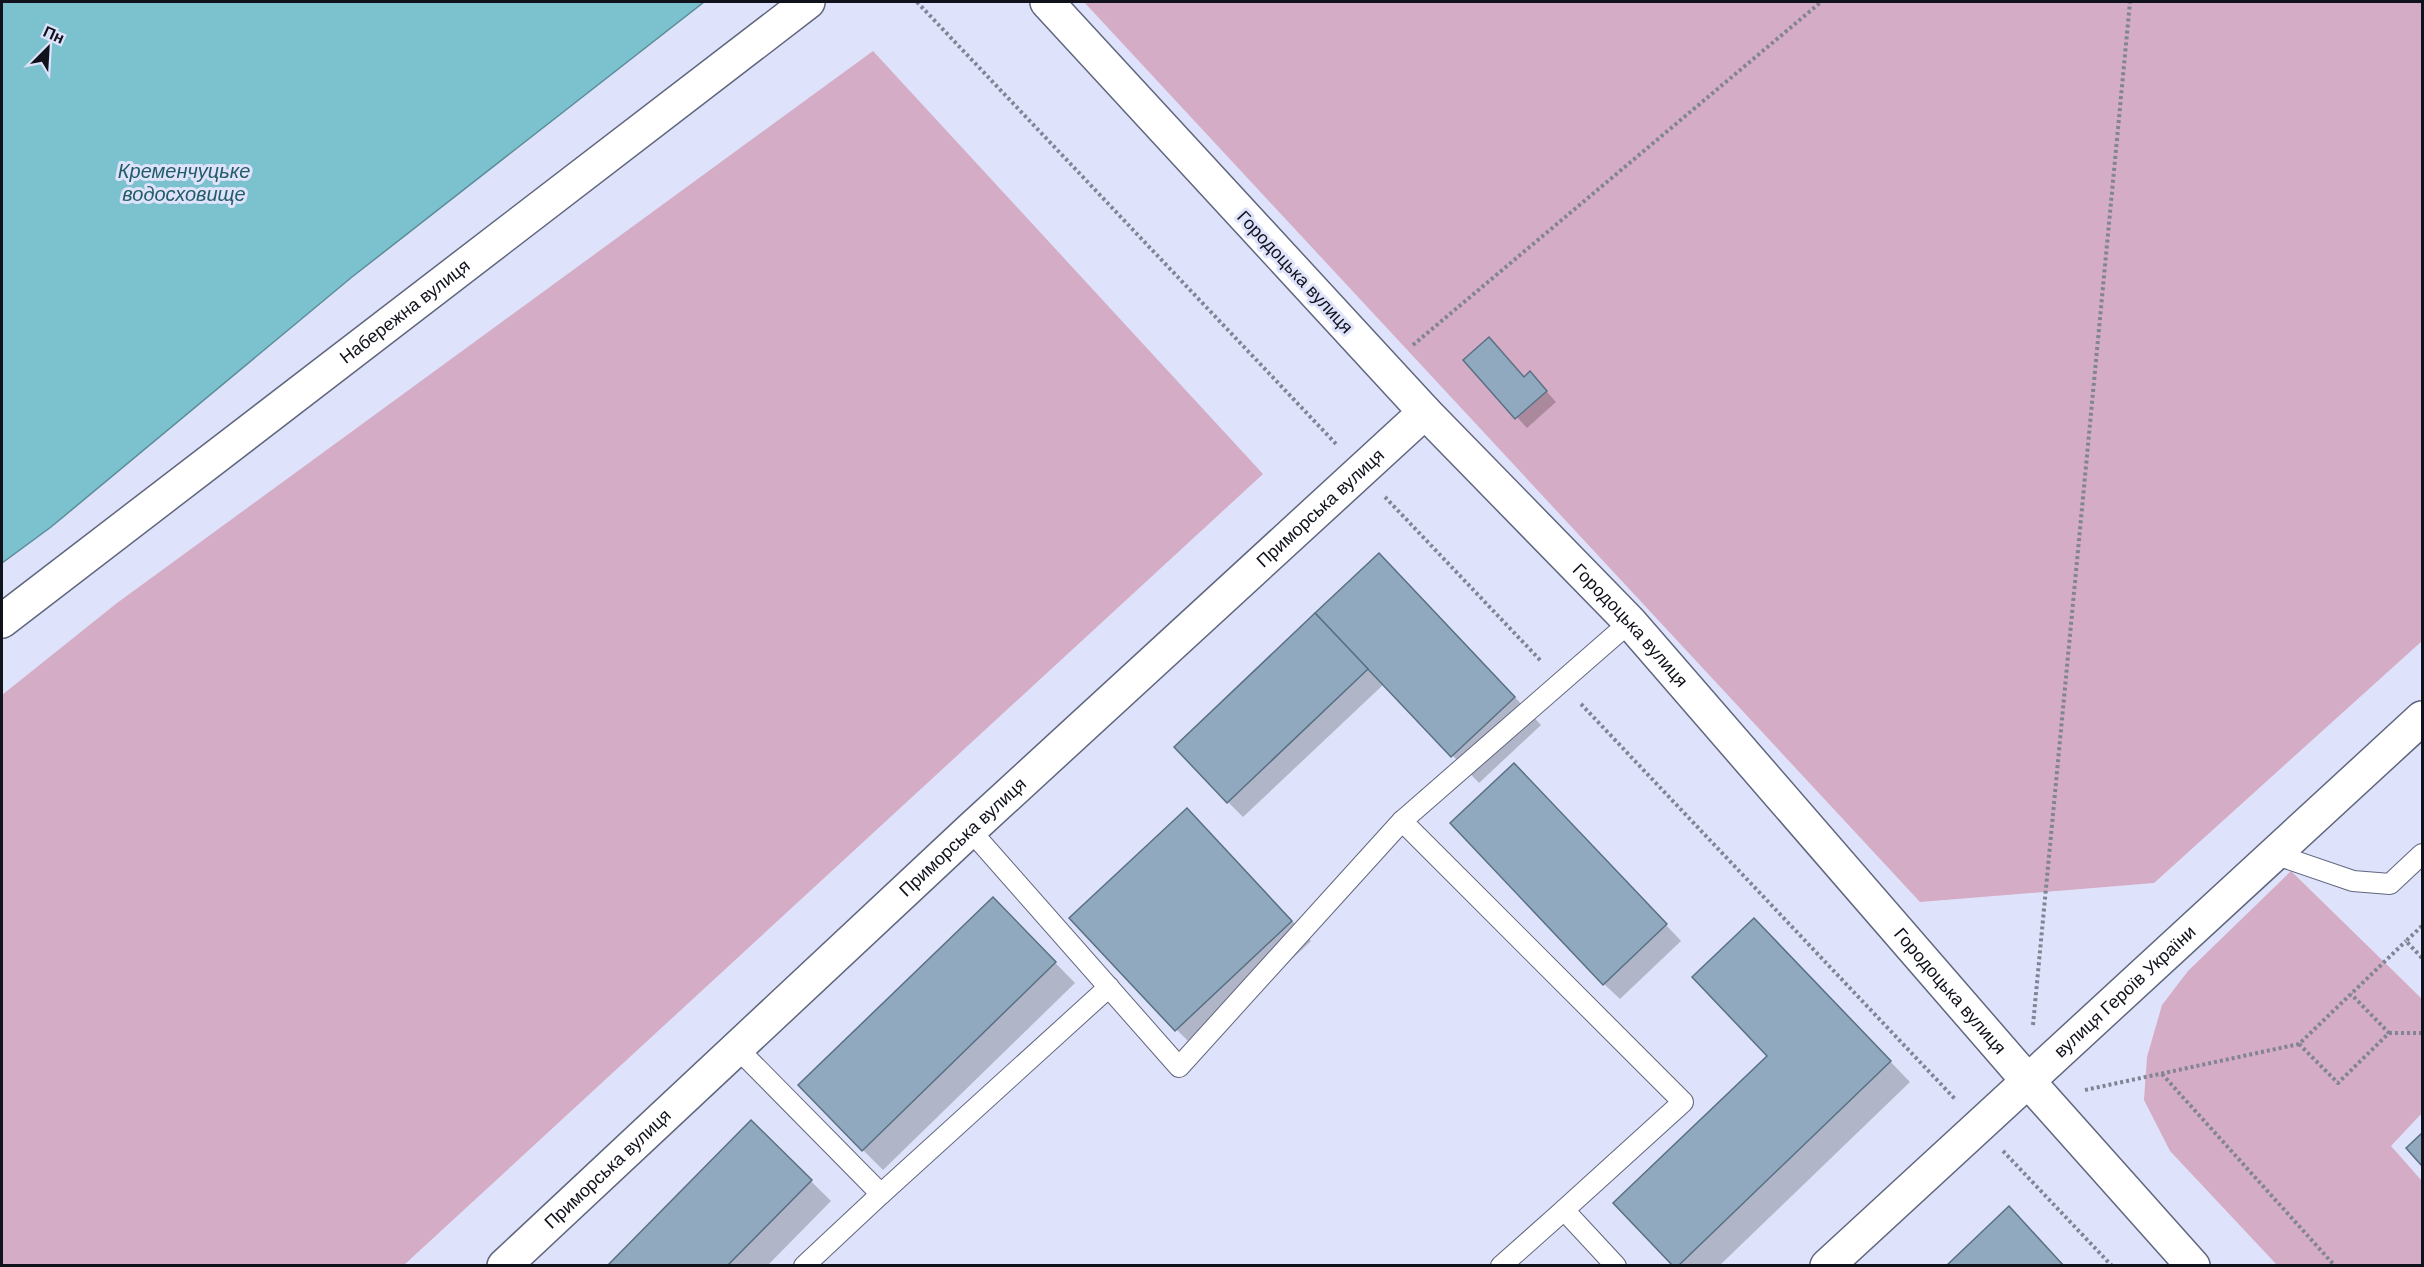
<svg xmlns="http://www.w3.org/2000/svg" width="2424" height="1267" font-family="'DM Sans',sans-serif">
<rect width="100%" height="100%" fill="#dee3fb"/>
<g fill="#d5acc5">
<polygon points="1084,2 2422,2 2422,641 2154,883 1920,902"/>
<polygon points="873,51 1263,474 404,1265 2,1265 2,695 117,603"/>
<polygon points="2291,871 2422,999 2422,1113 2391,1146 2422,1181 2422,1265 2277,1265 2170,1151 2144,1100 2147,1057 2162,1005 2188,971"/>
</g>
<polygon fill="#7cc1ce" stroke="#5c8c99" stroke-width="1.5" points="2,2 704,2 352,277 51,527 2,563"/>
<g fill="#0003">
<polygon points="1465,360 1540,384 1556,402 1527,428"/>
<polygon points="1406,582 1541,725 1479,783 1384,684 1243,817 1228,802"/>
<polygon points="1530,780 1681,941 1620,999 1604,984"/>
<polygon points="1207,830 1311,941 1196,1049 1176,1029"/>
<polygon points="993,899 1075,983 883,1170 863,1150"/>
<polygon points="1773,940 1910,1082 1719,1266 1675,1266 1769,1056"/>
<polygon points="751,1122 831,1201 767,1266 609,1266"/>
</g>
<g fill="#90a9be" stroke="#597084" stroke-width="1.5">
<polygon points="1489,337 1524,377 1530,371 1547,391 1515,419 1463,360"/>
<polygon points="1379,553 1515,697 1451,757 1315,613"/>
<polygon points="1315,613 1368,669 1227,803 1174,747"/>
<polygon points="1514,763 1667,924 1603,985 1450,823"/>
<polygon points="1187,808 1292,921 1175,1031 1069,918"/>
<polygon points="993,897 1056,962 862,1151 798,1085"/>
<polygon points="1754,918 1891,1061 1678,1266 1673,1266 1613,1203 1767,1056 1692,977"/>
<polygon points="751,1120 812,1180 727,1266 607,1266"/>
<polygon points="2422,1133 2422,1166 2406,1148"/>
<polygon points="2009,1206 2064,1266 1946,1266"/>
</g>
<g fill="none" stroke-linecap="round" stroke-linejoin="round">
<g stroke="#61667f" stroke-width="22">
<g id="lane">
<polyline points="970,830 1179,1067 1402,821"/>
<polyline points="2274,854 2353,881 2390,884 2422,854"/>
<polyline points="737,1048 881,1194 804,1266"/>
<polyline points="881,1194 1109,987"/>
<polyline points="1501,1266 1564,1210"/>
<polyline points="1616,1266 1564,1210 1683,1102 1402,821 1630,622"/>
</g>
</g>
<g stroke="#61667f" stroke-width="36">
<g id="street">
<path id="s1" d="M2,621L808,2"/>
<path id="s2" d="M504,1266L970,830L1425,412L1047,2"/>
</g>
</g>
<g stroke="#61667f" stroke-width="36">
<g id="secondary">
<path id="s3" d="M1425,412L1630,622L2028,1081L2193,1266"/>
<path id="s4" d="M1827,1266L2422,718"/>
</g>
</g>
<g stroke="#808495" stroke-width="4" stroke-dasharray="3 3" stroke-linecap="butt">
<polyline points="917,2 1337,445"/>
<polyline points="1413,345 1821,2"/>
<polyline points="1385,497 1541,661"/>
<polyline points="1581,704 1955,1099"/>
<polyline points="2422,926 2406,941 2422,958"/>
<polyline points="2033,1025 2130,2"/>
<polyline points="2389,1033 2422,1033"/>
<polyline points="2299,1044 2338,1083 2389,1033 2351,994"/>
<polyline points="2162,1074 2335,1266"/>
<polyline points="2085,1090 2299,1044 2406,941"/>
<polyline points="2003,1151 2112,1266"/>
</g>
<use href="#lane" stroke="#fff" stroke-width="20"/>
<use href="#street" stroke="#fff" stroke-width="33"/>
<use href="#secondary" stroke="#fff" stroke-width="33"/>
</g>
<g text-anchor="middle" stroke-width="6" stroke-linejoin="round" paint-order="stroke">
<g font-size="18" fill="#10121c" stroke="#dee3fb">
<text transform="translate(1295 272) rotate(47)" y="6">Городоцька вулиця</text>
<text dy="6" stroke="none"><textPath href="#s1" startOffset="508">Набережна вулиця</textPath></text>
<text dy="6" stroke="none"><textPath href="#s2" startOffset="1114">Приморська вулиця</textPath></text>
<text dy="6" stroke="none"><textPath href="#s3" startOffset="296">Городоцька вулиця</textPath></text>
<text dy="6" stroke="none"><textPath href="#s2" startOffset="628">Приморська вулиця</textPath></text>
<text dy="6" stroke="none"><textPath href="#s3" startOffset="782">Городоцька вулиця</textPath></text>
<text dy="6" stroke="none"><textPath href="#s4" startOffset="405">вулиця Героїв України</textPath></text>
<text dy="6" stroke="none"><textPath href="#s2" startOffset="142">Приморська вулиця</textPath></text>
</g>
<g font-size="20" font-style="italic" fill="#225c67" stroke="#dee3fb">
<text x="184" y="178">Кременчуцьке<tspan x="184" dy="23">водосховище</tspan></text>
</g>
</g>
<rect width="2424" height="1267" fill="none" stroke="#10121c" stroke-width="6"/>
<g transform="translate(48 48) rotate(24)" stroke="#dee3fb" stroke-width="4.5" paint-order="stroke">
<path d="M0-4.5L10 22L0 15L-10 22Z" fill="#10121c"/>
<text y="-9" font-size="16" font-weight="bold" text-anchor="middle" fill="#10121c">Пн</text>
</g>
</svg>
